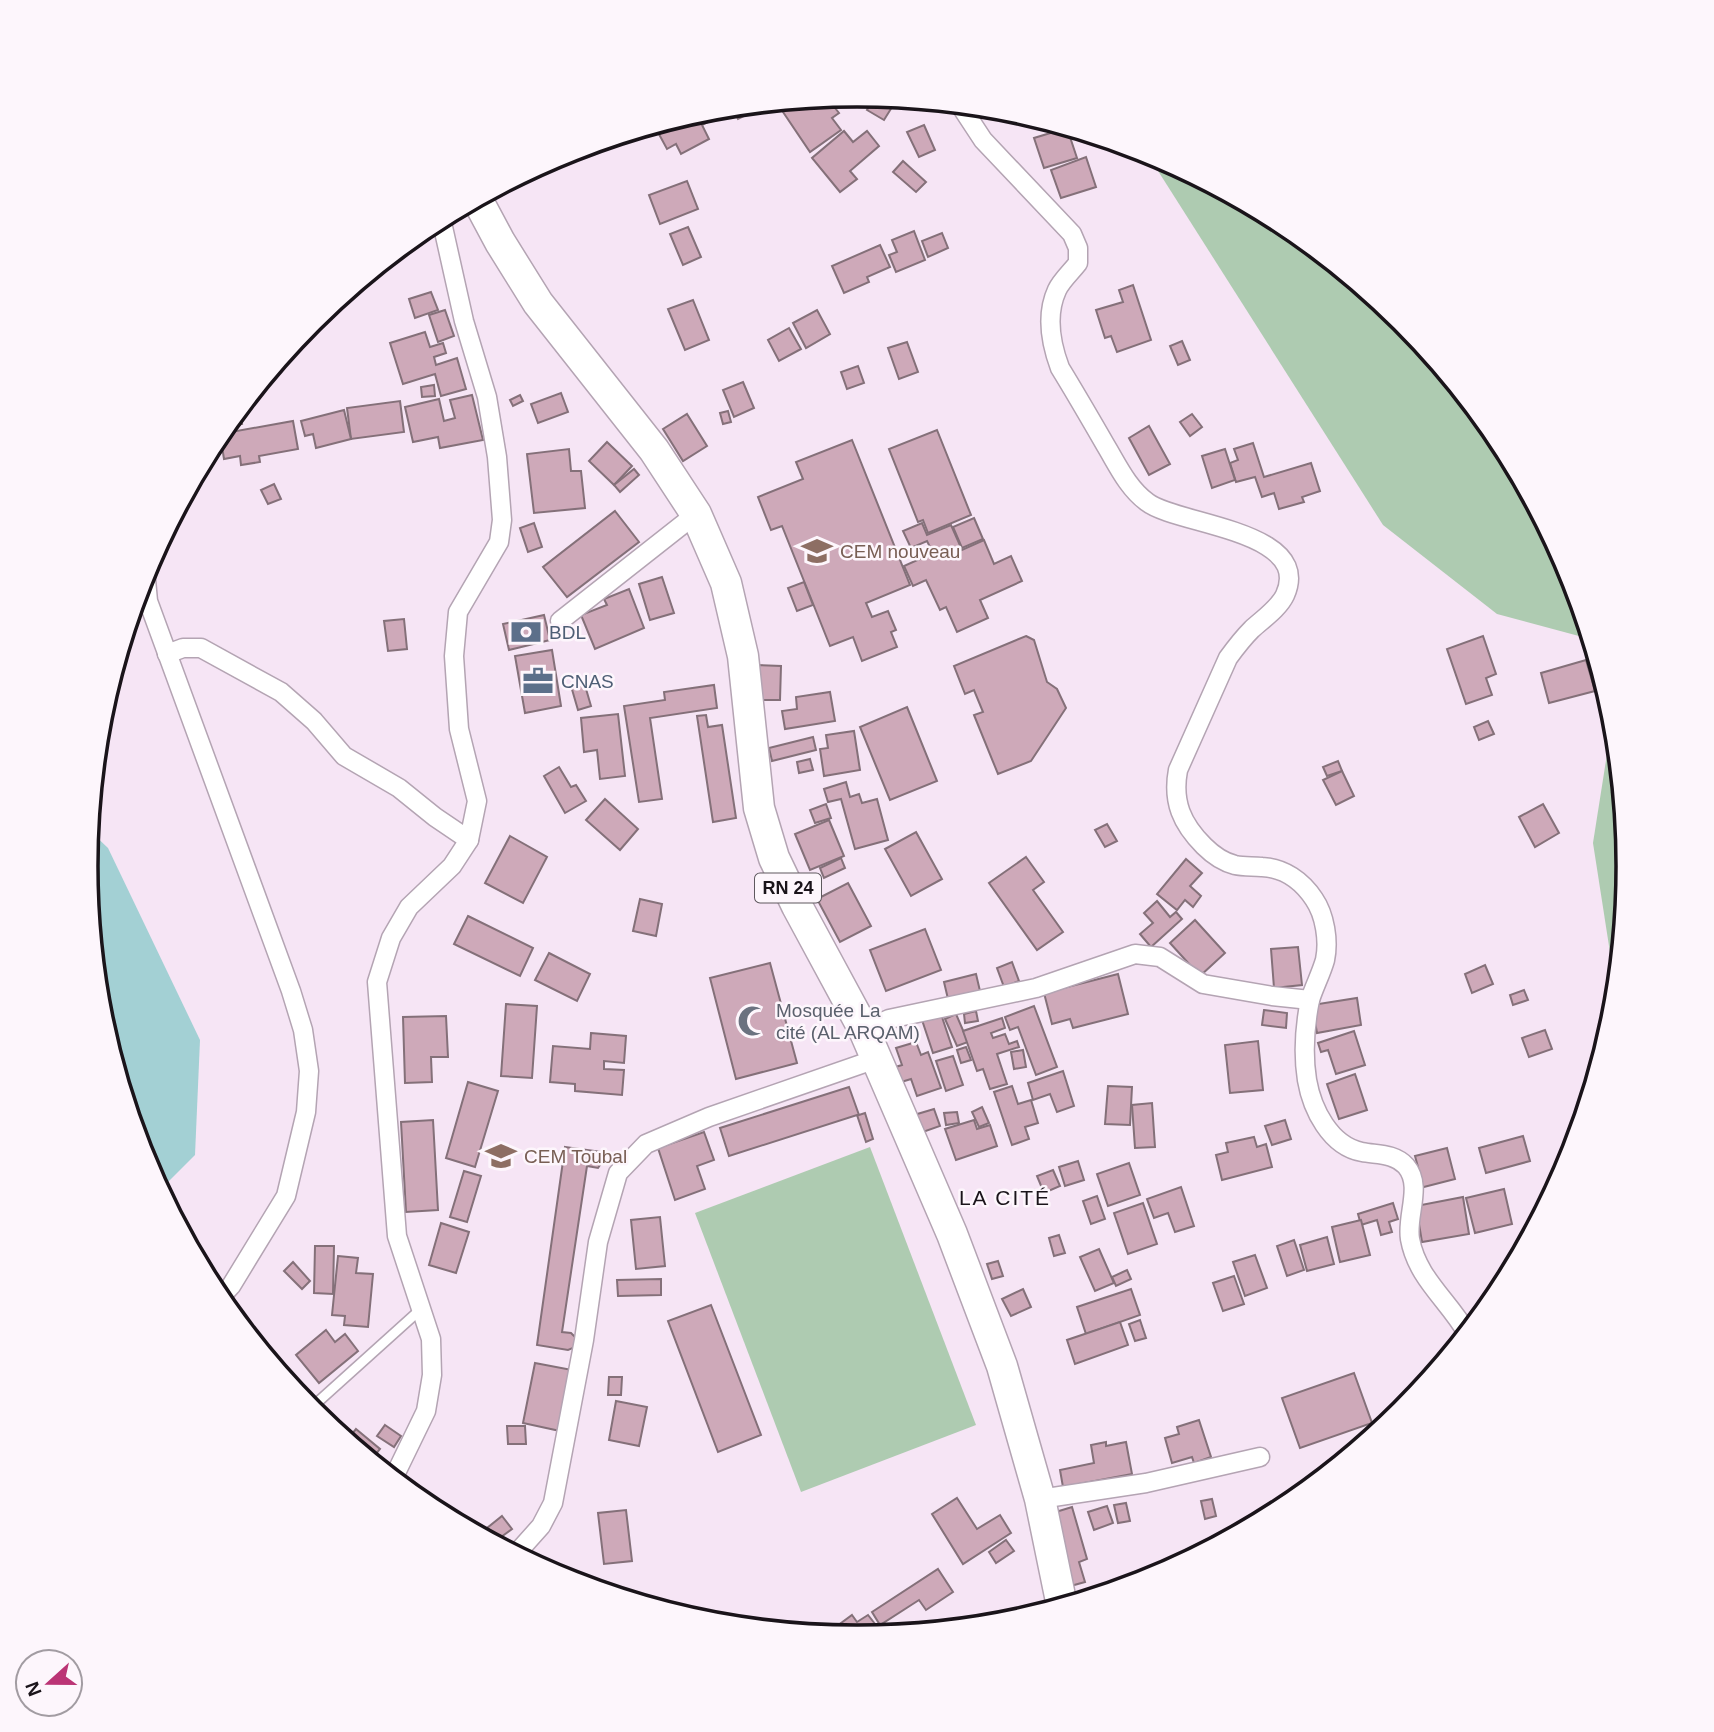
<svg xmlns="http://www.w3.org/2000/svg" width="1714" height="1732" font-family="Helvetica,sans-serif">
<rect width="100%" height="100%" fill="#f6e5f5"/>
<g fill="#aecbb1">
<polygon points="1146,152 1286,225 1403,321 1498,438 1570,571 1590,639 1497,614 1383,525"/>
<polygon points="1613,716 1628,866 1616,991 1593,843"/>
<polygon points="870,1147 976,1425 801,1492 695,1213"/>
</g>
<polygon fill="#a3d0d4" points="89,830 108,848 200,1040 195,1155 160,1190 144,1161 100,1016 86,866"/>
<g fill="#cea9b9" stroke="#847079" stroke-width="2">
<polygon points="863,95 896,99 897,99 884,120 867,110 872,101"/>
<polygon points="827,98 839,113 832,118 841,130 810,152 781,109 791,101"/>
<polygon points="763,104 764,106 738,119 732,107"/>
<polygon points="707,109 712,109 717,117 702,125 709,139 681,154 676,144 667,149 654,125"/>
<polygon points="924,125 935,150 919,157 907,132"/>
<polygon points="1067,128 1077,158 1044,168 1034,138"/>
<polygon points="844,131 853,142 867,131 879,146 850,171 857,179 840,192 812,158"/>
<polygon points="1086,157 1096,187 1061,198 1051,170"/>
<polygon points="903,161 926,182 916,192 893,172"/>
<polygon points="687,181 698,209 660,224 649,195"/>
<polygon points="688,227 701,257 683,265 670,234"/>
<polygon points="914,231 925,260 896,272 889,255 897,252 892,240"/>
<polygon points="942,233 948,248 928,257 922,241"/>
<polygon points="404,245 407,252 383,262"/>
<polygon points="880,245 890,267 867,277 869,282 844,293 832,266"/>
<polygon points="355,285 359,293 331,305"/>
<polygon points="1133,285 1151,340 1117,352 1111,336 1105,338 1096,310 1123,302 1119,290"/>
<polygon points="431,292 438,310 415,318 409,299"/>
<polygon points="693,300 709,340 685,350 668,309"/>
<polygon points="445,310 454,336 438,342 429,315"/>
<polygon points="817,310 830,334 806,348 793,323"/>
<polygon points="789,328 801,349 779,361 768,340"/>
<polygon points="425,332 430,347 443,343 446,353 434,357 436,365 457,358 466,389 441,396 435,374 403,384 390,343"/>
<polygon points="1182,341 1190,360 1178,365 1170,346"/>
<polygon points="907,342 918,372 899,379 888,348"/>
<polygon points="858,366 864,383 847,389 841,372"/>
<polygon points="743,382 754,408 734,417 723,390"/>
<polygon points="434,385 435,396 422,397 421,387"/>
<polygon points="561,393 568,412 538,423 531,404"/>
<polygon points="472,395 483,440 440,448 438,437 413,442 405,407 439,399 444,421 455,418 450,400"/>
<polygon points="520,395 523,401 513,406 510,400"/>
<polygon points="400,401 404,432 351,439 347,408"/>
<polygon points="239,409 242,424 224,427"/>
<polygon points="344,410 351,439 316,448 313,434 305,436 301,421"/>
<polygon points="728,411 731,422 723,424 720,413"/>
<polygon points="687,414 707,446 683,461 663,429"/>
<polygon points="1192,414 1202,427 1190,436 1180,422"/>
<polygon points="293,421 298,449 259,456 260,462 241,465 240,456 224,459 220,434"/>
<polygon points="1149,426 1170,464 1149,475 1129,438"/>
<polygon points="937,430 971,515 928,533 923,520 918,522 889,449"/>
<polygon points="852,440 910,585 866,603 872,617 888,611 896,630 891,632 897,647 862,661 853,637 830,646 782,526 771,530 758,497 803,479 796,462"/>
<polygon points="607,442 632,466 614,485 589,461"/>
<polygon points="1253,443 1264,477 1311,463 1320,491 1302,497 1304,502 1279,509 1274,493 1262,497 1255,477 1236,482 1230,463 1238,460 1234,449"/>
<polygon points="569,449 571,471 581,471 585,508 534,513 527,454"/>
<polygon points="1225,449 1235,480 1212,488 1202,456"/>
<polygon points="634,469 639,475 620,492 614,485"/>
<polygon points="274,484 281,499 268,504 261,490"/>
<polygon points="615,511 639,542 567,597 543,567"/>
<polygon points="974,518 983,539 962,548 953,527"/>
<polygon points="534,523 542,547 528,552 520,528"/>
<polygon points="922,523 927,535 951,525 962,550 984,540 994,564 1011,556 1022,581 980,600 988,618 957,632 946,607 940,610 926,580 913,586 904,566 933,553 927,541 911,548 903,531"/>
<polygon points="662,577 674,613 650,620 639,584"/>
<polygon points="804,582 813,605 797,611 788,588"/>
<polygon points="629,589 644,628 595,649 581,615 607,605 604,599"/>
<polygon points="544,615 550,640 509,650 503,624"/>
<polygon points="404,619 407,649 388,651 384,621"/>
<polygon points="1026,636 1034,640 1047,682 1057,689 1066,708 1031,761 998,774 974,715 983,712 974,690 965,694 954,666"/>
<polygon points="1483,636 1496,674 1486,678 1492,695 1466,704 1447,649"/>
<polygon points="552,650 561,706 525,713 515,656"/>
<polygon points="1586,660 1595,691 1549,703 1541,673"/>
<polygon points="756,665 781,666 780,700 756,700"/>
<polygon points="584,682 591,706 578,710 571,686"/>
<polygon points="714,685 717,708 650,718 662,799 639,802 624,706 665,700 664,692"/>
<polygon points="830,692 835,721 785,729 782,711 797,709 796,697"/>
<polygon points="907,707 937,781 890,800 860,727"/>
<polygon points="618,714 625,776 600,779 597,750 584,752 581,718"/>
<polygon points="706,715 708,727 722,725 736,818 713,822 697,716"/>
<polygon points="1488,721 1494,734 1479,740 1474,727"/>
<polygon points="854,731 860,770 824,776 820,749 828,748 826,735"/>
<polygon points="813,737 816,750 772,761 769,748"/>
<polygon points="810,759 813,770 799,773 797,762"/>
<polygon points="1338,761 1342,771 1327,776 1323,767"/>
<polygon points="559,767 571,787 576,785 586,801 565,813 544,776"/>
<polygon points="1342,771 1354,796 1336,805 1323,780"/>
<polygon points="846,782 850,797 859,794 862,803 877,799 888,840 855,849 841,799 828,802 824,789"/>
<polygon points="1621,790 1623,811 1619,812 1612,793"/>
<polygon points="605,799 638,829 620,850 586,820"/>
<polygon points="826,804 831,818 815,823 810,810"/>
<polygon points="1543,804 1559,833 1535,847 1519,817"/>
<polygon points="829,820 844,856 810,870 795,834"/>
<polygon points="1107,824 1117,841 1105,847 1095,830"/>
<polygon points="916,832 942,879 911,896 885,849"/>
<polygon points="510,836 547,857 523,903 485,883"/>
<polygon points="1026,857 1044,882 1033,890 1063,932 1037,950 989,883"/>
<polygon points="841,858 845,868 824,878 820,868"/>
<polygon points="1186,859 1202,873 1190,886 1201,896 1193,907 1185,900 1177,910 1157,894"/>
<polygon points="848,883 871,926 840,942 817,899"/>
<polygon points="640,899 662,904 656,936 633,931"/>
<polygon points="1157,901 1170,917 1176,912 1182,919 1151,947 1140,934 1153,923 1144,913"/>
<polygon points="468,916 533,948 520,976 454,944"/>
<polygon points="1195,920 1225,953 1200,976 1170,943"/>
<polygon points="925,929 941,970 886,991 870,950"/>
<polygon points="1298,947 1302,985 1274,988 1271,949"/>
<polygon points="549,953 590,974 577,1001 535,980"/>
<polygon points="1012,962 1019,981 1004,987 997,968"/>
<polygon points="770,963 797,1063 736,1079 710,978"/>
<polygon points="1485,965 1493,984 1472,993 1465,974"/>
<polygon points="976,974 980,991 948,999 944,982"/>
<polygon points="1118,974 1128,1014 1073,1028 1070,1019 1052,1024 1044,993"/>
<polygon points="1524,990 1528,1000 1513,1005 1510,995"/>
<polygon points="1357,998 1361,1025 1317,1033 1312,1005"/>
<polygon points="506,1004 537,1006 532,1078 501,1076"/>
<polygon points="1034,1006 1057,1067 1036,1075 1018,1027 1010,1030 1005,1017"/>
<polygon points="1264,1010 1287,1013 1286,1028 1262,1025"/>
<polygon points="976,1011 978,1021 965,1023 964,1014"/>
<polygon points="941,1014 952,1047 933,1053 922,1020"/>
<polygon points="956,1014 968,1042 957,1046 945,1019"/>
<polygon points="446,1016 448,1057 431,1057 432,1082 405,1083 403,1017"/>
<polygon points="1002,1018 1005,1028 991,1033 993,1038 1005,1034 1009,1044 1017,1041 1019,1047 997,1054 1007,1084 990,1089 983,1069 977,1071 963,1031"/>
<polygon points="1545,1030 1552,1049 1529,1057 1522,1038"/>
<polygon points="1354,1031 1365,1065 1336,1074 1328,1050 1321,1052 1318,1043"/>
<polygon points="591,1033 626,1036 624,1063 604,1061 604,1069 624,1070 622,1095 575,1091 575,1084 550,1082 553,1046 590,1049"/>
<polygon points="1258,1041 1263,1090 1230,1093 1225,1045"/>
<polygon points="916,1042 921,1055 928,1052 941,1088 917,1096 911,1079 898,1083 892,1068 902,1065 896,1048"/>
<polygon points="966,1047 971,1060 961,1063 957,1050"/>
<polygon points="1023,1050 1026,1067 1014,1069 1011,1052"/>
<polygon points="953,1056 963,1085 946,1091 936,1061"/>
<polygon points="1063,1071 1074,1106 1057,1112 1050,1094 1033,1100 1028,1083"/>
<polygon points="1355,1074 1367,1110 1339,1119 1327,1084"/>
<polygon points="468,1082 498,1091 475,1167 446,1158"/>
<polygon points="1012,1086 1018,1104 1031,1100 1038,1123 1025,1127 1029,1139 1012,1145 994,1092"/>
<polygon points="1108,1086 1132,1087 1130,1125 1105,1124"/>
<polygon points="849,1087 859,1115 865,1113 873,1139 866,1142 857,1115 729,1156 720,1128"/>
<polygon points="1152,1103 1155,1147 1135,1148 1132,1105"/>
<polygon points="982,1107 989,1123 979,1127 972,1112"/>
<polygon points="934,1109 940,1126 920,1133 914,1115"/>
<polygon points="957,1112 959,1123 946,1125 944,1113"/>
<polygon points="433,1120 438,1210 406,1212 401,1122"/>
<polygon points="974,1120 977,1129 990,1125 997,1146 956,1160 945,1129"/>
<polygon points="1285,1120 1291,1139 1272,1145 1265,1126"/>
<polygon points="1580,1126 1576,1140 1571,1130"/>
<polygon points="704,1132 714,1160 697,1166 705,1189 675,1200 658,1148"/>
<polygon points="1523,1136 1530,1161 1486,1173 1479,1148"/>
<polygon points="1254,1137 1257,1147 1266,1144 1272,1167 1222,1180 1216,1155 1228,1152 1226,1143"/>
<polygon points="565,1147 601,1152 602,1162 598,1168 587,1166 562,1332 571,1333 576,1338 577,1344 573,1348 568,1350 537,1345"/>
<polygon points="1447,1148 1455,1179 1416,1189 1411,1169 1418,1167 1415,1156"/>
<polygon points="1078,1161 1084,1180 1065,1186 1059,1167"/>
<polygon points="1129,1163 1140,1195 1108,1206 1097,1174"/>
<polygon points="1053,1170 1060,1186 1044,1193 1037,1176"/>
<polygon points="464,1171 481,1176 467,1222 450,1217"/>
<polygon points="1181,1187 1194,1226 1175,1232 1168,1213 1154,1218 1147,1199"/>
<polygon points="1504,1189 1512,1224 1475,1233 1466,1198"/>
<polygon points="1097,1196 1105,1219 1091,1224 1083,1201"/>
<polygon points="1463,1197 1469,1234 1422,1242 1416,1206"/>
<polygon points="1143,1203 1157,1244 1128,1254 1114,1213"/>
<polygon points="1393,1203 1398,1219 1389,1222 1392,1232 1381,1235 1377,1220 1361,1225 1358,1214"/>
<polygon points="660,1217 665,1266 636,1269 631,1220"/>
<polygon points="1361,1220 1370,1255 1340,1262 1332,1227"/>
<polygon points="441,1223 469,1232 456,1273 429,1265"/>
<polygon points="1059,1235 1065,1253 1054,1256 1049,1238"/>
<polygon points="1327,1237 1334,1264 1307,1271 1300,1245"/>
<polygon points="1294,1240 1304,1270 1287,1276 1277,1246"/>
<polygon points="315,1246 334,1246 333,1294 314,1293"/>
<polygon points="1099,1249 1114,1283 1095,1291 1080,1257"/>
<polygon points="1255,1255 1267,1288 1245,1296 1233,1262"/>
<polygon points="338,1256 358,1258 356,1273 373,1274 368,1327 344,1325 345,1316 332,1315"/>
<polygon points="998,1261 1003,1276 992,1279 987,1264"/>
<polygon points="293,1262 310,1281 302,1289 284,1271"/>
<polygon points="1127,1270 1131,1279 1116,1286 1112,1277"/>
<polygon points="1234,1276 1244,1304 1223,1311 1213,1283"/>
<polygon points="661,1279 661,1295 618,1296 617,1280"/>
<polygon points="1023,1289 1031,1307 1011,1316 1002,1299"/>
<polygon points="1131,1289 1140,1315 1086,1334 1077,1307"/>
<polygon points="711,1305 761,1435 718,1452 668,1321"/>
<polygon points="1140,1320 1146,1338 1135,1341 1129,1324"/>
<polygon points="1120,1322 1128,1345 1075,1364 1067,1340"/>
<polygon points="326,1330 335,1342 345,1334 358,1351 319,1383 296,1355"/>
<polygon points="535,1363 572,1370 560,1431 523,1423"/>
<polygon points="282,1365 297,1381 291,1386 300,1397 277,1369"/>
<polygon points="1354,1373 1372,1423 1300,1448 1282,1398"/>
<polygon points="609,1377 622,1377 621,1395 608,1395"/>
<polygon points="616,1401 647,1407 639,1446 609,1440"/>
<polygon points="1199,1420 1211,1457 1194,1463 1192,1457 1172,1463 1165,1438 1179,1434 1177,1427"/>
<polygon points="385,1425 401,1436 394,1447 377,1436"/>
<polygon points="507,1426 525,1426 526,1444 508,1444"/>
<polygon points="356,1429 380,1449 371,1460 347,1440"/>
<polygon points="1106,1442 1106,1446 1126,1442 1132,1474 1063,1487 1060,1470 1094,1463 1091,1445"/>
<polygon points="957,1498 977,1529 1000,1515 1011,1533 963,1564 932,1514"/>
<polygon points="1212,1499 1216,1516 1205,1519 1201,1501"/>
<polygon points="1126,1503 1130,1521 1118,1523 1114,1505"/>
<polygon points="1107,1506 1113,1523 1094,1530 1088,1512"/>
<polygon points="1072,1507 1087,1559 1079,1562 1085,1582 1067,1587 1046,1515"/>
<polygon points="626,1510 632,1561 604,1564 598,1513"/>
<polygon points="502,1516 512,1529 497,1540 487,1528"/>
<polygon points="1006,1540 1014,1551 996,1563 989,1552"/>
<polygon points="938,1569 953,1592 926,1610 919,1600 880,1625 872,1612"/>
<polygon points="852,1615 857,1622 868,1615 879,1629 870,1636 837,1635 833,1629"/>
</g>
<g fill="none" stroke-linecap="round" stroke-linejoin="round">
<g stroke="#b4a4b3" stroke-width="12">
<polyline id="lane" points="310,1409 421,1309"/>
</g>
<g stroke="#b4a4b3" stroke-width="21">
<g id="street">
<path d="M960,105L983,140L1072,234L1078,248V263C1071,272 1061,281 1057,290C1045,316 1051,344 1060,368C1076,394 1091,420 1106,446C1118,466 1128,488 1147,502C1176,525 1314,530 1285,595C1279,608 1263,619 1252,629C1243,638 1236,647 1228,658L1178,770C1172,802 1182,824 1204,846C1213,855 1223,862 1235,865C1244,867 1253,866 1262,867C1284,868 1302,881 1314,899C1325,915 1329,941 1325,960C1321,974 1314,987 1310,1000C1305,1025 1303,1055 1307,1080C1312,1109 1330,1146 1362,1152C1377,1155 1394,1153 1406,1166C1423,1186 1406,1215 1410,1239C1417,1278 1448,1300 1467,1333"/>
<polyline points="145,569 148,601 291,991 303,1030 309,1071 306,1112 286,1196 231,1286 219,1299"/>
<polyline points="560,621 696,514"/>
<polyline points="167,654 183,648 201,648 281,692 314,721 344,756 399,788 435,817 469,840"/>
<polyline points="864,1030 889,1019 1036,988 1135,954 1160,957 1203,984 1272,996 1310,1000"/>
<polyline points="393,1479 426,1411 432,1375 431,1339 397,1236 377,982 391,938 409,907 452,866 469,840 477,801 459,729 454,656 458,612 499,542 502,520 497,457 487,397 464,321 441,218"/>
<polyline points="1040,1499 1146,1483 1260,1457"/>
<polyline points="516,1554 541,1526 553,1503 584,1340 598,1242 618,1173 646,1144 709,1117 876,1059"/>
</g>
</g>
<g stroke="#b4a4b3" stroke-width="33">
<polyline id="primary" points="477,199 500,242 538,303 654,450 696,514 726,583 743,656 759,808 774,858 797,906 864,1030 952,1234 1002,1366 1040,1499 1062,1606"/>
</g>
<use href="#lane" stroke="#fff" stroke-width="9"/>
<use href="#street" stroke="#fff" stroke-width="18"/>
<use href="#primary" stroke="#fff" stroke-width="30"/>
</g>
<defs>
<g id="school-bare" transform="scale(2.415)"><path d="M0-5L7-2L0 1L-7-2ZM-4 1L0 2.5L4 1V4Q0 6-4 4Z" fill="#8d6e63" stroke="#fdf6fc" stroke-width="2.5" paint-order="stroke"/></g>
<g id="bank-bare" transform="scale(2.415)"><path d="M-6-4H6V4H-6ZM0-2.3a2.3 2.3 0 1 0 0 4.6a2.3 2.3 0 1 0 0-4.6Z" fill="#5c6f8a" stroke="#fdf6fc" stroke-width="2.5" paint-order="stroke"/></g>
<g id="office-bare" transform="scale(2.415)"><path d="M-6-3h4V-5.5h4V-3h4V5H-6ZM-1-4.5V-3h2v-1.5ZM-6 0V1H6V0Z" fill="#5c6f8a" stroke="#fdf6fc" stroke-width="2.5" paint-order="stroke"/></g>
<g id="mosque-bare" transform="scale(2.415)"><path d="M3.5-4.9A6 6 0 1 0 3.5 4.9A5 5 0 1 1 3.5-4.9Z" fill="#6b7280" stroke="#fdf6fc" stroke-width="2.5" paint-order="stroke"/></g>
</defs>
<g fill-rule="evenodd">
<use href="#school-bare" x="817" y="551"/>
<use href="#bank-bare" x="526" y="632"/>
<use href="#office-bare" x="538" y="681"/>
<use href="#mosque-bare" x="753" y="1021"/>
<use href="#school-bare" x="501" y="1156"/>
</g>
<g text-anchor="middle" stroke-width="5" stroke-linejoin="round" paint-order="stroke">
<rect fill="#fdf6fc" stroke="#5e585e" stroke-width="2" x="755" y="873.5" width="66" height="29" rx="5"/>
<g font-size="18" font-weight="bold" fill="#1a141a">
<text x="788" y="894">RN 24</text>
</g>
<g font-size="19" fill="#785e54" stroke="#fdf6fc" text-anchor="start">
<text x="840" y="558">CEM nouveau</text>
<text x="524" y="1163">CEM Toubal</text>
</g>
<g font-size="19" fill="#4e5e75" stroke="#fdf6fc" text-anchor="start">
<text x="549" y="639">BDL</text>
<text x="561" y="688">CNAS</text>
</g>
<g font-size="19" fill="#5b616d" stroke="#fdf6fc" text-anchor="start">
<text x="776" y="1017">Mosquée La<tspan x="776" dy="22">cité (AL ARQAM)</tspan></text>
</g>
<g font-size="21" letter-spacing="2" fill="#1a141a" stroke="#fdf6fc">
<text x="1005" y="1205">LA CITÉ</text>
</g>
</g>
<path d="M0 0H1714V1732H0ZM98 866a759 759 0 1 1 1518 0a759 759 0 1 1-1518 0Z" fill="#fdf6fc" fill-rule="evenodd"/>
<path fill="none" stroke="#1a141a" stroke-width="3.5" d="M98 866a759 759 0 1 1 1518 0a759 759 0 1 1-1518 0Z"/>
<g transform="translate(49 1683) rotate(249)"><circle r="33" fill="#fdf6fc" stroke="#a29ca2" stroke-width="2"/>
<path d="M0-5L12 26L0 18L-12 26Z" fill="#bb3475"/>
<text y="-10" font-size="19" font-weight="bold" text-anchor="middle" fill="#1a141a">N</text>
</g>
</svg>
